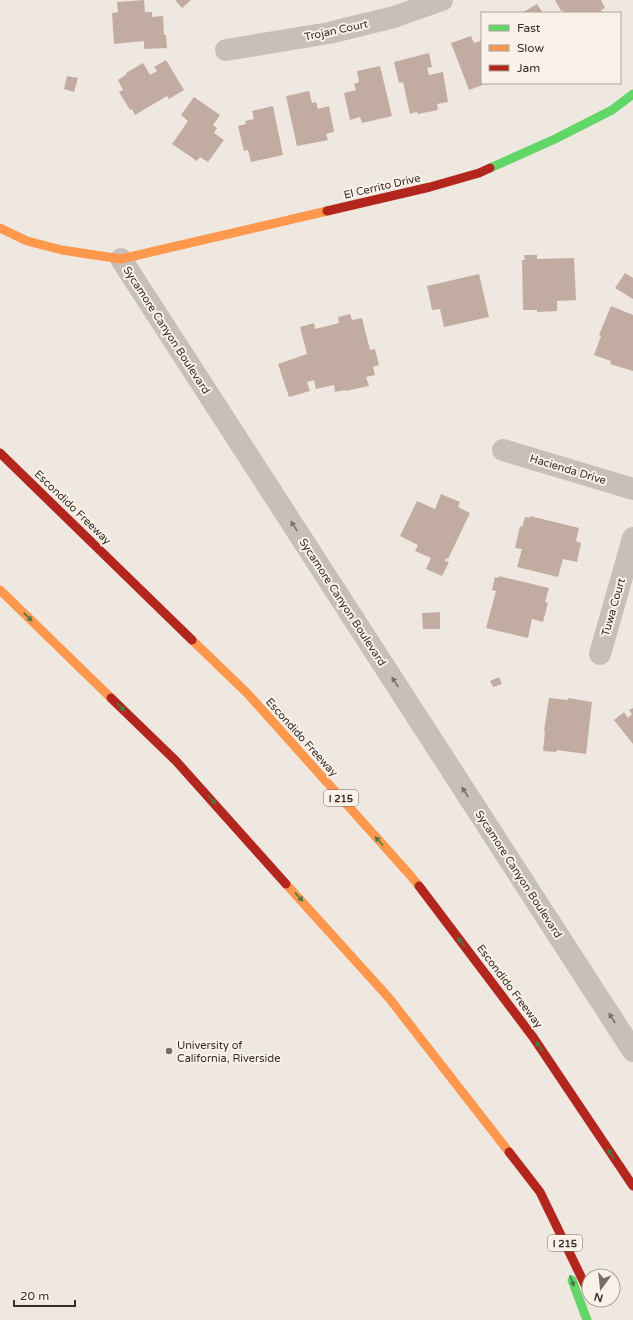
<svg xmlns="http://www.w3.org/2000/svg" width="633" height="1320" font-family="'Varela Round',sans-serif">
<rect width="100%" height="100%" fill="#eee8e1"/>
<g fill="#c2aca2">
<polygon points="144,0 145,12 152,12 152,17 163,16 164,35 166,35 167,48 144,49 144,41 114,44 112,13 118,12 117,2"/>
<polygon points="175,0 191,0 182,8"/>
<polygon points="555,0 601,0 605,8 601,10 602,13 564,13 562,10 561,11"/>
<polygon points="537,4 543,13 522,13"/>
<polygon points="471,36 474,43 481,41 482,42 482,83 488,83 469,90 451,43"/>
<polygon points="429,53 432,67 427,68 429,75 443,72 448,102 437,104 438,110 418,114 417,112 410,114 403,82 399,83 394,62"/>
<polygon points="166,60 184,90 169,99 167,96 135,115 132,109 130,110 119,92 123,90 118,80 127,74 126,73 143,63 150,75 157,71 154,67"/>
<polygon points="380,66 392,116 362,123 360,117 350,120 344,93 356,90 354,84 359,82 357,71"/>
<polygon points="67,76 78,78 74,92 64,89"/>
<polygon points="309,91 312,103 316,102 318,109 329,106 334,132 326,134 328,140 297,146 286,96"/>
<polygon points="194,97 220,115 213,125 217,128 214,133 224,140 208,162 200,157 197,161 172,144 188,121 181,115"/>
<polygon points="273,106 283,155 251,162 248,150 244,151 238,126 246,124 245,121 254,119 252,111"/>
<polygon points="524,255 537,255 537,259 574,258 576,300 557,301 557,311 537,312 537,310 523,310 522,260 525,260"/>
<polygon points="625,273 633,278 633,299 615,288"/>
<polygon points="479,274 489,317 444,327 440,309 432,310 427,286"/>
<polygon points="611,306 633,315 633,371 610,364 611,361 594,355 601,336 599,335"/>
<polygon points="350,314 352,320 362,318 370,350 375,349 379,365 373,367 375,375 366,377 369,386 345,391 345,390 335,392 334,385 316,389 314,380 307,382 310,391 289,397 278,364 307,354 300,327 314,323 315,329 339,323 338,317"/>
<polygon points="441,494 460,502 458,507 470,513 448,559 446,558 445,561 449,562 442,576 426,569 431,558 415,551 418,545 400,536 417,501 435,509"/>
<polygon points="530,516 579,528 576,541 581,543 577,562 563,559 558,577 517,567 522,549 515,548 520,526 522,527 525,517 530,518"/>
<polygon points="499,576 549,588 545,602 548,603 543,622 532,619 528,638 486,628 496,591 492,590 495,577 499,578"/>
<polygon points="440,612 440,629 423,629 422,613"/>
<polygon points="499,677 502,684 493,687 490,681"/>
<polygon points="549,698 568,700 568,698 592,702 586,754 557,750 556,752 543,751 545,731 544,731"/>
<polygon points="633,708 633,744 614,720 624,712 628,718 632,714 629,710"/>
</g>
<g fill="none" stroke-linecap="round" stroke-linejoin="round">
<g stroke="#c7c0ba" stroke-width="22">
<polyline points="226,50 329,33 394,17 442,0"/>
<polyline points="121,259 633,1051"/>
<polyline points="503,450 633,489"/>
<polyline points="600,654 633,538"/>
</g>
<g stroke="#63d668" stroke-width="9">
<polyline points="490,168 555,139 612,110 633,94"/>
<polyline points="572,1280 587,1320"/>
</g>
<g stroke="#ff974d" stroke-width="9">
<polyline points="0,228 27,241 62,250 121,259 327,211"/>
<polyline points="0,590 111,698"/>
<polyline points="192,640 247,693 410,875 419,886"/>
<polyline points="286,884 389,998 509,1152"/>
</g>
<g stroke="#b3261e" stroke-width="9">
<polyline points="327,211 430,187 479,173 490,168"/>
<polyline points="0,453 192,640"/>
<polyline points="111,698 176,761 286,884"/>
<polyline points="419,886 533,1037 633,1186"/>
<polyline points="509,1152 540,1192 589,1293"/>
</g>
</g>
<defs><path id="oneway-solid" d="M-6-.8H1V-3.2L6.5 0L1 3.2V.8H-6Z"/></defs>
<g fill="#786f6a">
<use href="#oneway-solid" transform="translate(294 526) rotate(-123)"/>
<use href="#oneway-solid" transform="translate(395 682) rotate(-123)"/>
<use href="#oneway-solid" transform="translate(465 792) rotate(-123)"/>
<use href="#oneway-solid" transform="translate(612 1018) rotate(-123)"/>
</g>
<g fill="#4b7945">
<use href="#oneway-solid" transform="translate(28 617) rotate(44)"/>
<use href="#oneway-solid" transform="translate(121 707) rotate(44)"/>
<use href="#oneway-solid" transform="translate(212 800) rotate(48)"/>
<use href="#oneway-solid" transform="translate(379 841) rotate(-132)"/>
<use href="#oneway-solid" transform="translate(299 897) rotate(48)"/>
<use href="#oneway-solid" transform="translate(461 942) rotate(-127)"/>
<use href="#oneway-solid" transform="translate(539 1046) rotate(-124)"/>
<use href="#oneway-solid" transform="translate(611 1154) rotate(-124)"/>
<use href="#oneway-solid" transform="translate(572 1281) rotate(70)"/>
</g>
<circle fill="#786e69" stroke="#faf2e8" stroke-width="1.5" cx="169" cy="1051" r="4"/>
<g text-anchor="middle" stroke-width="4" stroke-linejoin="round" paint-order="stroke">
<g fill="#faf2e8" stroke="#726862" stroke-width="1">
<rect x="324" y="790" width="34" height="16" rx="3"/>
<rect x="548" y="1235" width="34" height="16" rx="3"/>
</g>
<g font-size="10" font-weight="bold" fill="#382d28">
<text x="341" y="802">I 215</text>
<text x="565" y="1247">I 215</text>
</g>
<g font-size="11" fill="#382d28" stroke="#faf2e8">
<text transform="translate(336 30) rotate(-12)" y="4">Trojan Court</text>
<text transform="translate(382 186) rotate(-13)" y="4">El Cerrito Drive</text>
<text transform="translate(167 330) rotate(57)" y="4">Sycamore Canyon Boulevard</text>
<text transform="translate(568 469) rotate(17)" y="4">Hacienda Drive</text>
<text transform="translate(73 507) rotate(44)" y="4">Escondido Freeway</text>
<text transform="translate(343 602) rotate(57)" y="4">Sycamore Canyon Boulevard</text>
<text transform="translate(613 607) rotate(-74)" y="4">Tuwa Court</text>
<text transform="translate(302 737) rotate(48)" y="4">Escondido Freeway</text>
<text transform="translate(519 874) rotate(57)" y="4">Sycamore Canyon Boulevard</text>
<text transform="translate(510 986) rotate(53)" y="4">Escondido Freeway</text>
</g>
<g font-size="11" fill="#382d28" stroke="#faf2e8" text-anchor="start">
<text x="177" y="1049">University of<tspan x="177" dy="13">California, Riverside</tspan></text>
</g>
</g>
<rect x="481" y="12" width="140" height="72" fill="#faf2e8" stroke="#aca39b"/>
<rect x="489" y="25" width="20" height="6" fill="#63d668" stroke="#aca39b"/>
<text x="517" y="32" font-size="12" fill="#382d28">Fast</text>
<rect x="489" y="45" width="20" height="6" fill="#ff974d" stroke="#aca39b"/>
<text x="517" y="52" font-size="12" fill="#382d28">Slow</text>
<rect x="489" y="65" width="20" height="6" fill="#b3261e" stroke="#aca39b"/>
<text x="517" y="72" font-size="12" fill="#382d28">Jam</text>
<g transform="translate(601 1288) rotate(195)"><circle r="19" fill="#faf2e8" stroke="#aca39b"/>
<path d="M0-3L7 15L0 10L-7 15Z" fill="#786e69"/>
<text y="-6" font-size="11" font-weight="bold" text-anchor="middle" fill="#382d28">N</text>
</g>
<path d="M14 1300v6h61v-6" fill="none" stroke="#382d28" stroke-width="2"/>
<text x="20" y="1300" font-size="12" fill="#382d28" stroke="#faf2e8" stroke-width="3" paint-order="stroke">20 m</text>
</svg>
